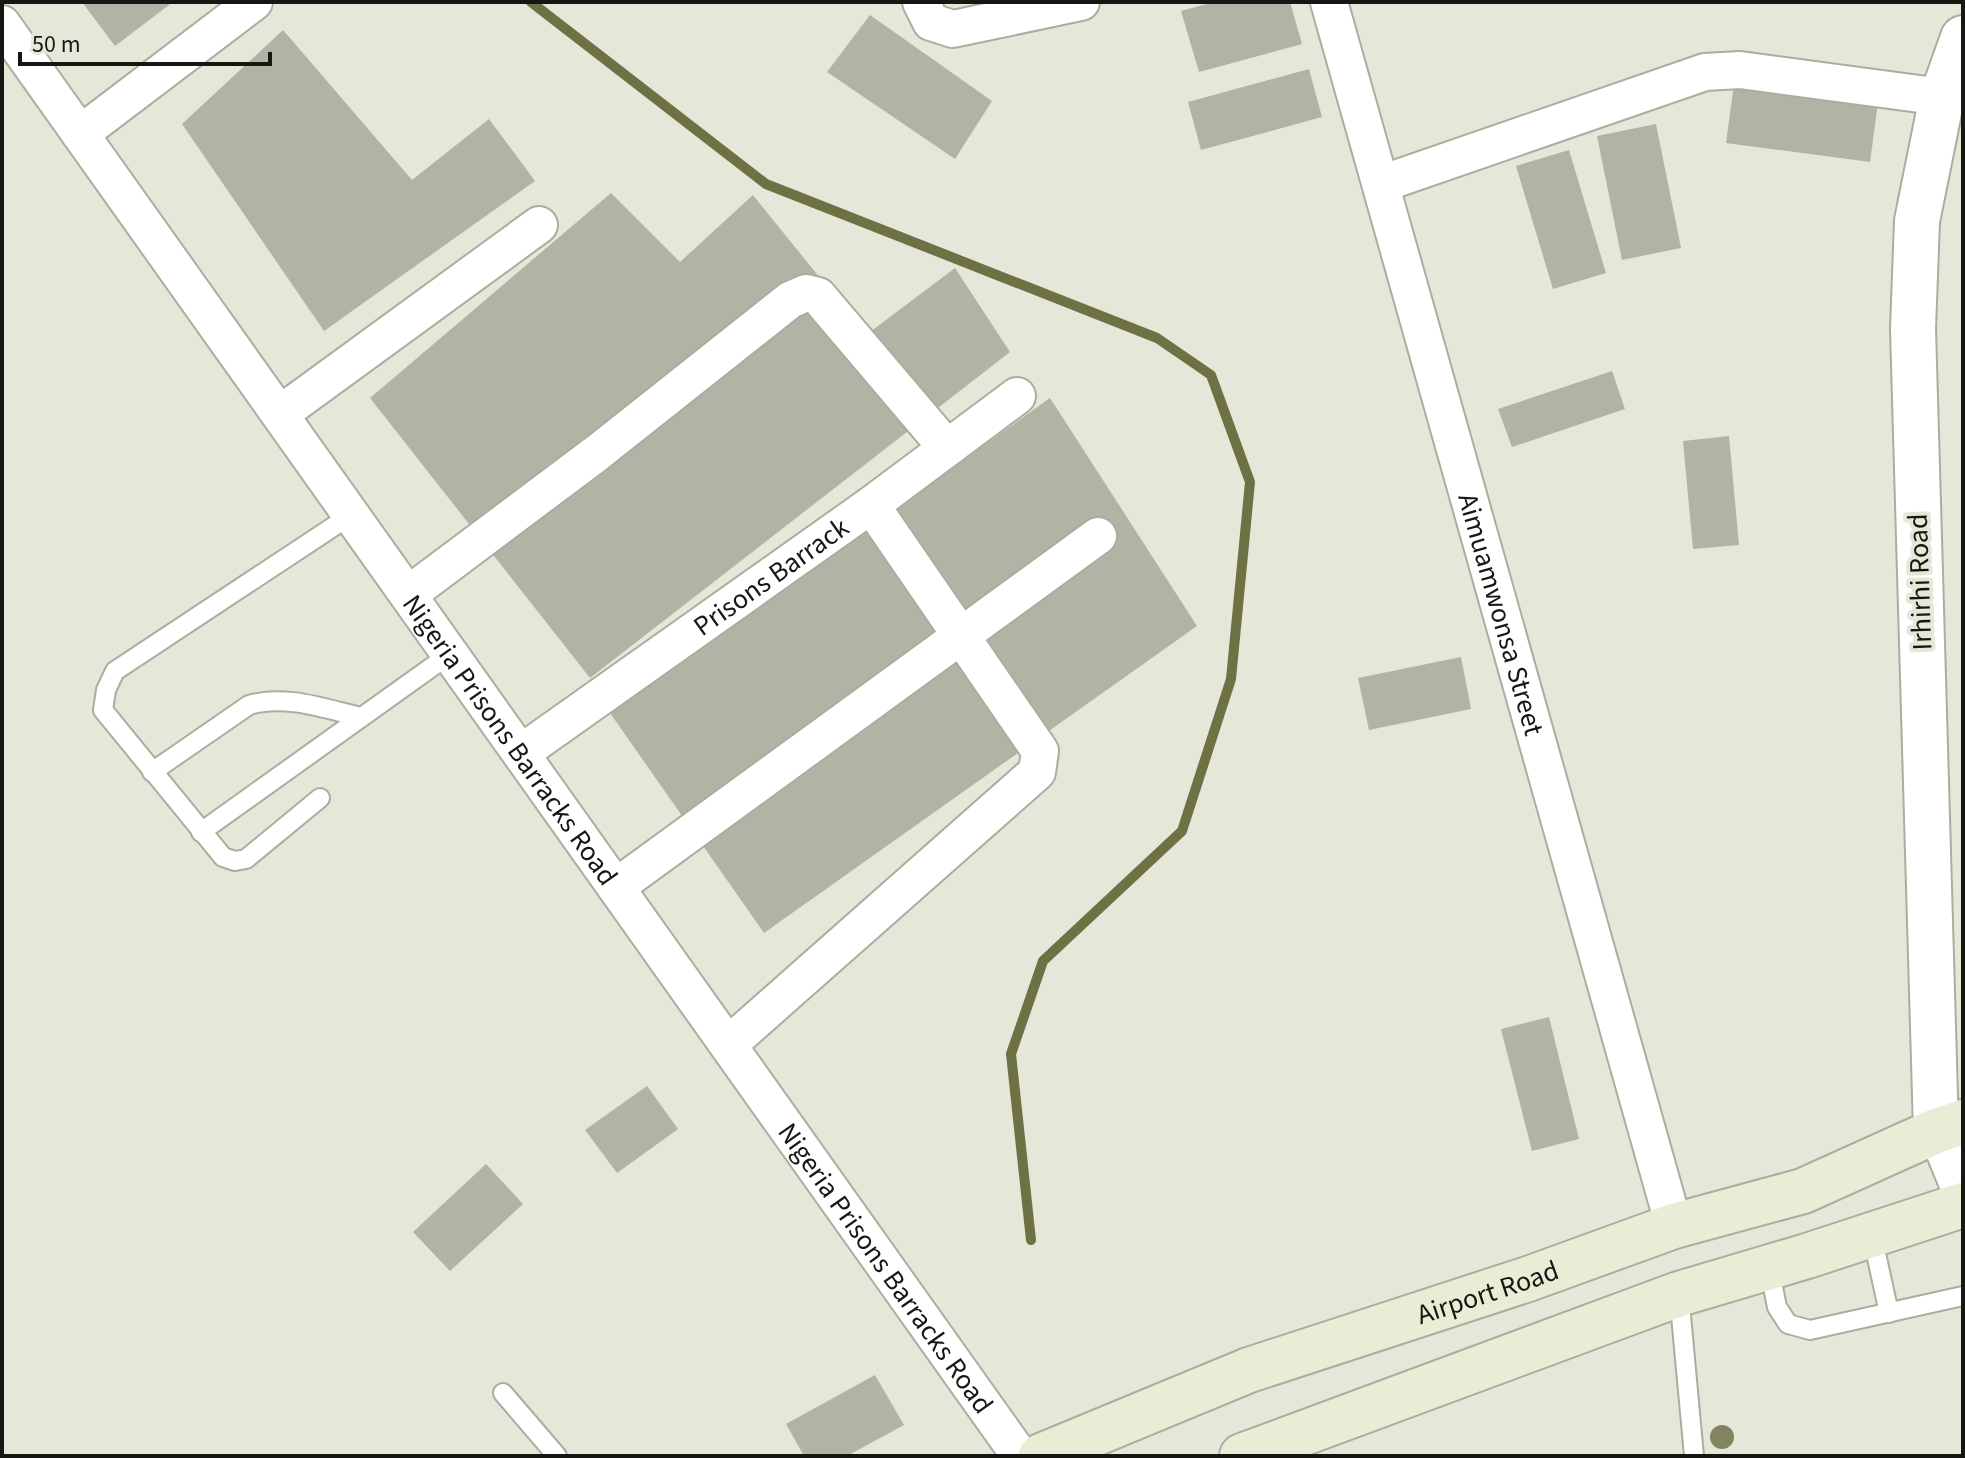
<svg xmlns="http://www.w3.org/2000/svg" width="1965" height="1458" font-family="'Source Sans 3',sans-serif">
<rect width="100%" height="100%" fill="#e5e7d8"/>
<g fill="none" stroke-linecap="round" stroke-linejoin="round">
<polyline stroke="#6e7143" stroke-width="10" points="531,2 766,184 1157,338 1211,375 1250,482 1231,679 1182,831 1043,961 1011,1054 1031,1240"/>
</g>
<g fill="#b1b3a5">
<polygon points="82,2 173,2 115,46"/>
<polygon points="1214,2 1290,2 1302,44 1199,72 1181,11"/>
<polygon points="870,15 992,101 955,159 827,72"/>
<polygon points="283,30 412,180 489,119 535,181 324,331 182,124"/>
<polygon points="1309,69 1322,117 1201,150 1188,102"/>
<polygon points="1734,84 1878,103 1870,162 1726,143"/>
<polygon points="1656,124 1681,248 1622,260 1597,136"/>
<polygon points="1569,150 1606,273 1553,289 1516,166"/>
<polygon points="611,193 680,262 753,195 866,335 955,268 1010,352 590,678 370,398"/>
<polygon points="1612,371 1625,409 1512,447 1498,409"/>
<polygon points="1050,398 1197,626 764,933 610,713"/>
<polygon points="1729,436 1739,545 1693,549 1683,441"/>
<polygon points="1461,657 1471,709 1369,730 1358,678"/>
<polygon points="1549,1017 1579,1139 1532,1151 1501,1029"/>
<polygon points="647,1086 678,1129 617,1173 585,1130"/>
<polygon points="486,1164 523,1204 450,1271 413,1232"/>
<polygon points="875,1375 904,1425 847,1456 804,1456 786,1424"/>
</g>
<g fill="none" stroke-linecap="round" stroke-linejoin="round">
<g stroke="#acad9f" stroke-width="22">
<g id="service">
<path d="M152,772L249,705C285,694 326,709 361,717"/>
<polyline points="320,798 246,859 235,861 223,857 103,710 106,690 115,671 351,515"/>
<polyline points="201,832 450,654"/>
<polyline points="1872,1235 1889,1313"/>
<polyline points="1769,1267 1777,1307 1788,1324 1810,1330 1963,1296"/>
<polyline points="1679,1294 1694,1456"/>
<polyline points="503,1393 557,1456"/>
</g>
</g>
<g stroke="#acad9f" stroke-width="40">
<g id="minor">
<polyline points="921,2 931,22 953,29 1081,2"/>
<path id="s1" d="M1329,2L1674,1226"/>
<path id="s2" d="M2,24L1020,1456"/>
<polyline points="80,134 254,2"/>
<polyline points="1381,184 1705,72 1740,70 1942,97"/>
<polyline points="280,414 539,225"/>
<polyline points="409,594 597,453 790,300 806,293 818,296 947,448"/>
<path id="s3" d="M521,753L871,505L1017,396"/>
<polyline points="616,887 1098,536"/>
<polyline points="728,1045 1037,772 1040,751 871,505"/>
<polyline points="1936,1131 1963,1197"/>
</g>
</g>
<g stroke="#acad9f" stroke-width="48">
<polyline id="tertiary" points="1936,1131 1913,329 1917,221 1942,97 1963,38"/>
</g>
<g stroke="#acad9f" stroke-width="48">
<g id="secondary">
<path id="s4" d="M1041,1456L1249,1370L1528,1279L1674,1226L1803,1191L1936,1131L1963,1122"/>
<polyline points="1242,1456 1679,1294 1807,1256 1963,1205"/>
</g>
</g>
<use href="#service" stroke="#fff" stroke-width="18"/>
<use href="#minor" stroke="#fff" stroke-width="36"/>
<use href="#tertiary" stroke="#fff" stroke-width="44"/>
<use href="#secondary" stroke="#eaecd6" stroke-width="44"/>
</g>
<circle fill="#818361" cx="1722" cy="1437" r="12"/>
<g text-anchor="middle" stroke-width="8" stroke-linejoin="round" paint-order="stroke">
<g font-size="28" fill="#161712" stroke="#e5e7d8">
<text dy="10" stroke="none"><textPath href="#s3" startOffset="306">Prisons Barrack</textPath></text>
<text transform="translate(1919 582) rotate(-92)" y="10">Irhirhi Road</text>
<text dy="10" stroke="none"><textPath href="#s1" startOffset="636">Aimuamwonsa Street</textPath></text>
<text dy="10" stroke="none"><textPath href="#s2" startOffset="878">Nigeria Prisons Barracks Road</textPath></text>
<text dy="10" stroke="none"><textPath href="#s2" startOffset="1526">Nigeria Prisons Barracks Road</textPath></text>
<text dy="10" stroke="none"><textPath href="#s4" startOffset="476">Airport Road</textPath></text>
</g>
</g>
<rect width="1965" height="1458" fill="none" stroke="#161712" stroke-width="8"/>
<path d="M20 52v12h250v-12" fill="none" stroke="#161712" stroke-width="4"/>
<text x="32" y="52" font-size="24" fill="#161712" stroke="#e5e7d8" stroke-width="6" paint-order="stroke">50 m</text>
</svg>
